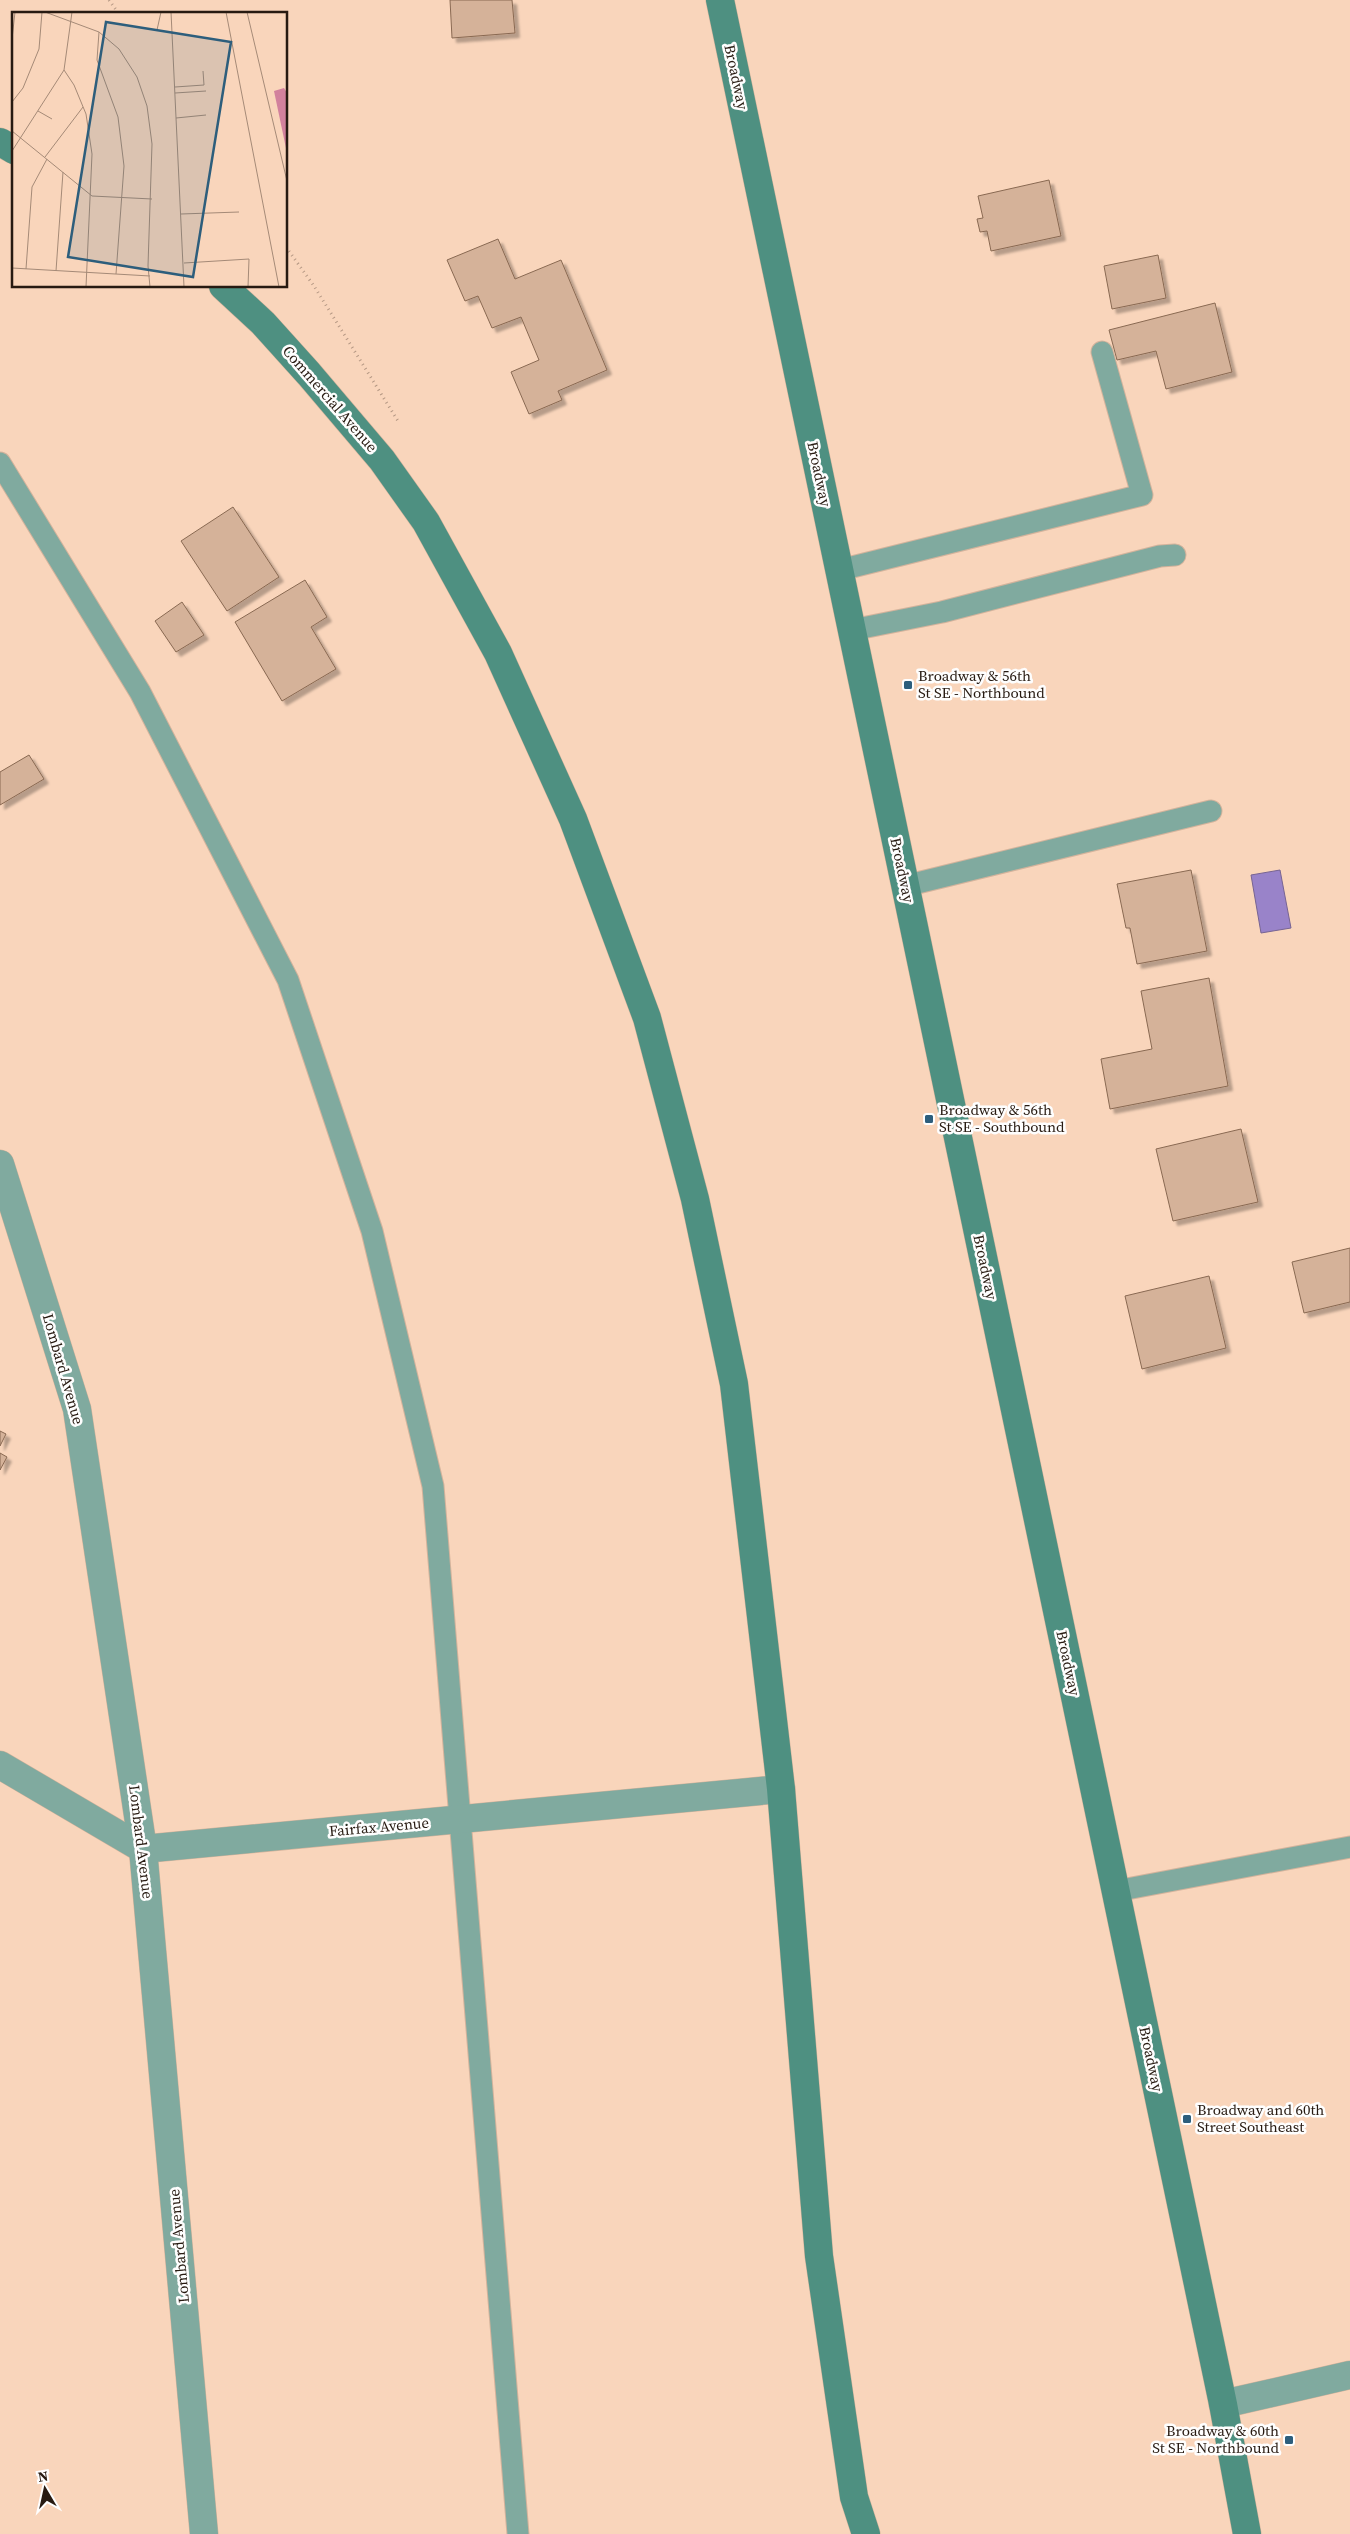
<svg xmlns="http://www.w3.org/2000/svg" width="1350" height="2534" font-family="'Source Serif 4',serif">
<defs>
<filter id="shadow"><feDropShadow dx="4.5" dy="4.5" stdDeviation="1" flood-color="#0004"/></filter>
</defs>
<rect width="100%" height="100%" fill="#f9d5bb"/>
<polygon fill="#9983c9" stroke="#776492" points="1280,870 1291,928 1261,933 1251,875"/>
<g fill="#d5b299" stroke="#896952" filter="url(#shadow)">
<polygon points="450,0 512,0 515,33 452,38"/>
<polygon points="1049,180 1061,236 991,251 987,231 980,232 977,219 983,218 978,196"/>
<polygon points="498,239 515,279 561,260 607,370 558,391 562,400 529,414 511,372 539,360 521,317 492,328 478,296 465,301 447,260"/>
<polygon points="1158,255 1166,298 1112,309 1104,266"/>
<polygon points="1215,303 1232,372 1166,389 1156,351 1117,360 1109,330"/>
<polygon points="233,507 279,577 227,611 181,541"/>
<polygon points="305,580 327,617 311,627 336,669 282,701 235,622"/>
<polygon points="182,602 204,635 176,652 155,621"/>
<polygon points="29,755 44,779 0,805 0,772"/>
<polygon points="1191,870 1207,951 1137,964 1130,928 1126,928 1117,884"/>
<polygon points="1209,978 1228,1086 1110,1109 1101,1059 1152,1049 1141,991"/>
<polygon points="1241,1129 1258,1202 1173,1221 1156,1149"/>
<polygon points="1350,1248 1350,1302 1304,1313 1292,1262"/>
<polygon points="1209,1276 1226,1348 1142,1369 1125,1296"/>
<polygon points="0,1431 6,1434 0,1446"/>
<polygon points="0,1453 7,1457 0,1470"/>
</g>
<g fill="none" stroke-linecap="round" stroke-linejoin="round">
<g stroke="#d3b39c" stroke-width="23">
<g id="lane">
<polyline points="0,463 140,692 288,980 372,1231 433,1486 518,2534"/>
<polyline points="840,570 1142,495 1102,352"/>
<polyline points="852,630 942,612 1160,556 1175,555"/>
<polyline points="905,886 1211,811"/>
<polyline points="1116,1891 1350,1847"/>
</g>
</g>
<g stroke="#d3b39c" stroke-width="29">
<g id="street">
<polyline points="0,1164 77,1409 143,1849 204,2534"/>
<polyline points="0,1765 143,1849 781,1789"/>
<polyline points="1223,2404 1350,2375"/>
</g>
</g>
<g stroke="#d3b39c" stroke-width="29">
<g id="secondary">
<polyline points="720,0 1223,2404 1247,2534"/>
<polyline points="0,142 14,150"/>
<polyline points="223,286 263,323 309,374 382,460 426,522 498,653 573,819 647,1018 695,1199 734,1384 781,1789 819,2256 854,2497 866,2534"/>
</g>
</g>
<g stroke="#b59884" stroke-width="3" stroke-dasharray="1 4" stroke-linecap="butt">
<polyline points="109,0 119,14"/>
<polyline points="286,247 314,286 398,421"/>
</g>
<use href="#lane" stroke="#80aa9f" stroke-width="21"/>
<use href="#street" stroke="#80aa9f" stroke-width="28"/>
<use href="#secondary" stroke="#4e9081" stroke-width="28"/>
</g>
<g fill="#2d5e7c" stroke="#fefefe" stroke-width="2">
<rect x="903" y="680" width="10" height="10" rx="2.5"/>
<rect x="924" y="1114" width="10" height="10" rx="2.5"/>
<rect x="1182" y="2114" width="10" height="10" rx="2.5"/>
<rect x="1284" y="2435" width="10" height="10" rx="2.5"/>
</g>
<g text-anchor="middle" stroke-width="5" stroke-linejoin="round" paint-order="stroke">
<g font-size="15" fill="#271a11" stroke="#fefefe">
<text transform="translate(736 77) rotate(78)" y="5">Broadway</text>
<text transform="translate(330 399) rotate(49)" y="5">Commercial Avenue</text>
<text transform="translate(819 474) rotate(78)" y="5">Broadway</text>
<text transform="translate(902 870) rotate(78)" y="5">Broadway</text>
<text transform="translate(985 1267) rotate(78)" y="5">Broadway</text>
<text transform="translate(63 1369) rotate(74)" y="5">Lombard Avenue</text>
<text transform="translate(1068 1663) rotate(78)" y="5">Broadway</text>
<text transform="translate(379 1827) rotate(-5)" y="5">Fairfax Avenue</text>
<text transform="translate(141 1842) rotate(83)" y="5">Lombard Avenue</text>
<text transform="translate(1151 2059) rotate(78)" y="5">Broadway</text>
<text transform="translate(179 2246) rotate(-95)" y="5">Lombard Avenue</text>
</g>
<g font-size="15" fill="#271a11" stroke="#fefefe" text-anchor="start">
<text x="918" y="681">Broadway &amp; 56th<tspan x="918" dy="17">St SE - Northbound</tspan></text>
<text x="939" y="1115">Broadway &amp; 56th<tspan x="939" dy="17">St SE - Southbound</tspan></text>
<text x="1197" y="2115">Broadway and 60th<tspan x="1197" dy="17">Street Southeast</tspan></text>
<text x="1279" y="2436" text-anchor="end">Broadway &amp; 60th<tspan x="1279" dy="17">St SE - Northbound</tspan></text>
</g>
</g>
<g transform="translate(12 12)">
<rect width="275" height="275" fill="#f9d5bb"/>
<path d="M272,76L275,81V141L262,79Z" fill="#d2819d"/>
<path fill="none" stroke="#a58a77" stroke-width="1" d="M33,0L87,20L107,37L125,65L135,94L140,132L136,254L138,275M159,0L172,275M214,0L267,275M235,0L275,169M145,18L149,0M87,20L85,48L106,105L112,154L104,262M0,27L3,0M52,58L62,73L74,102L80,142L74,275M163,75L192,73L191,59M163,81L194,79M0,90L11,76L27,37L30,0M26,99L40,107M164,106L194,103M0,119L80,184L140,187M0,139L52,58L60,0M33,145L71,95M169,202L227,200M172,251L237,247L236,275M0,256L138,264M14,257L20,175L35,147M44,259L51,160"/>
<path fill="#2d5e7c" fill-opacity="0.15" stroke="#2d5e7c" stroke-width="2.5" d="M94,10L219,30L181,265L56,245Z"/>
<rect width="275" height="275" fill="none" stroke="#271a11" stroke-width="2.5"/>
</g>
<g transform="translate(45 2489) rotate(351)" stroke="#fefefe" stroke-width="4" paint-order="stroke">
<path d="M0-4L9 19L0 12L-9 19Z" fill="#271a11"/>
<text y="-8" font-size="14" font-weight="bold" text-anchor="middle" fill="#271a11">N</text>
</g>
</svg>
